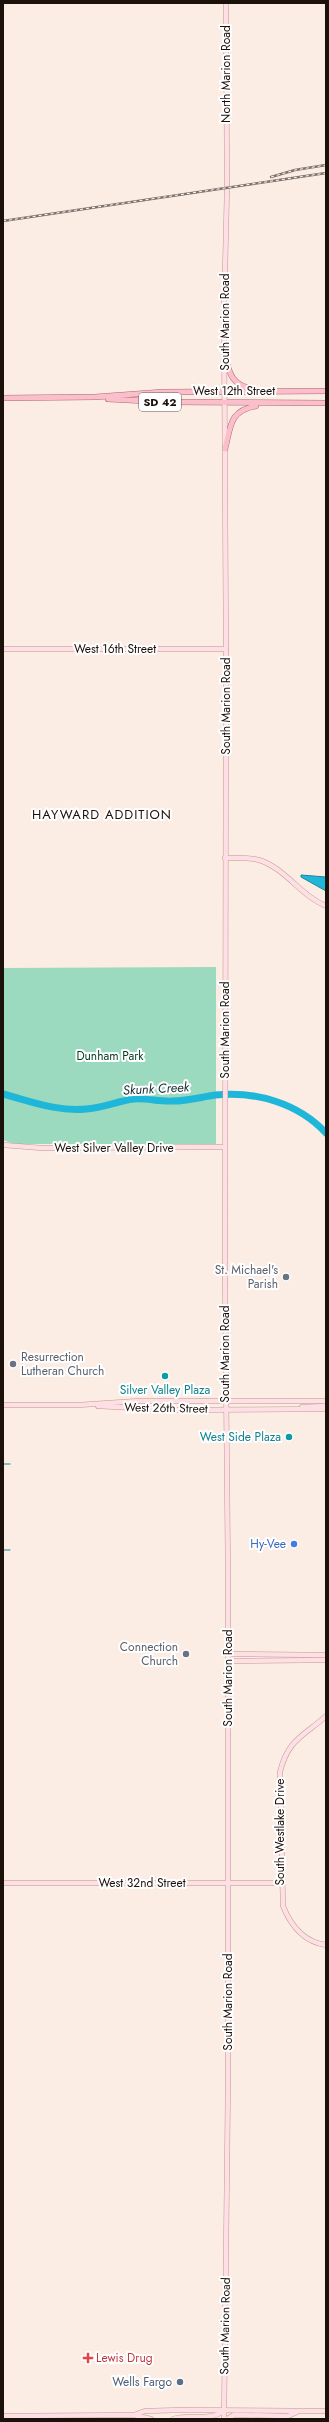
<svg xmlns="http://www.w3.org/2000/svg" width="329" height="2422" font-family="Jost,sans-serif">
<rect width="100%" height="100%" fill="#fbece4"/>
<polygon fill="#9bdabe" points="216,967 216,1144 14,1144 3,1140 3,968"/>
<polygon fill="#1fb7d9" stroke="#1e859b" points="301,875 326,877 326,891 301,877"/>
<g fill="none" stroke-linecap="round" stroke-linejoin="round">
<g stroke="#1e859b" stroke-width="1">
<polyline points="3,1464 10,1464"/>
<polyline points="3,1550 10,1550"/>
</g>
<path stroke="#1fb7d9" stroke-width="7" d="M3,1094C30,1101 58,1112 86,1109C102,1108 118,1101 134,1099C147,1098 160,1102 173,1101C188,1101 201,1097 215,1095C256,1091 298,1103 326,1133"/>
<g stroke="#be9d8b" stroke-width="5.5">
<g id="secondary">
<polyline points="3,649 226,649"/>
<path d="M225,858C236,858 248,857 259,860C285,868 301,896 326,906"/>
<polyline points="3,1145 42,1148 225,1147"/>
<polyline points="3,1405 79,1405 138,1401 326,1401"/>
<polyline points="98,1406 172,1410 326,1409"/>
<polyline points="302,1407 326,1406"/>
<polyline points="228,1654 326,1655"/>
<polyline points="228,1661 326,1660"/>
<path d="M326,1716C304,1736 288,1739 280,1772L283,1906C291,1926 304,1942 326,1945"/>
<polyline points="3,1883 281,1883"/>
<polyline points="134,2415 145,2411 181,2410 326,2411"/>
<polyline points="3,2416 134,2415 151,2419"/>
<path d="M173,2419C188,2414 213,2422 224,2410"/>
<polyline points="224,2419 228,2084 228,1574 225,1277 226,649 224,313 227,189 226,3"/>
<polyline points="227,2419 234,2415 288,2416 297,2412"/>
</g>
</g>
<g stroke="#ac6671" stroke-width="6">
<g id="primary">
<path d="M224,353C229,372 231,386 254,389"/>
<polyline points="3,398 95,397 163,392 326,391"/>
<polyline points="108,399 165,402 326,403"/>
<path d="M225,449C231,426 229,411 256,406"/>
</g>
</g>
<use href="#secondary" stroke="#fddfe5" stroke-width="4.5"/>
<use href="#primary" stroke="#fbbfcb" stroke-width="5"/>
<g stroke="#7f726b" stroke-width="2.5">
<g id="rail">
<polyline points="271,177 295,170 326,165"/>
<polyline points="3,221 326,173"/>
</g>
</g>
<use href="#rail" stroke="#fff" stroke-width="1" stroke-dasharray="3" stroke-linecap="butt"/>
</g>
<g fill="#6b7280" stroke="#fff" stroke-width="1.5">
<circle cx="286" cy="1277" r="4"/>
<circle cx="13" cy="1364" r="4"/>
<circle cx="186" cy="1654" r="4"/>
</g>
<g fill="#0f9aa8" stroke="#fff" stroke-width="1.5">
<circle cx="165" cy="1376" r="4"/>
<circle cx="289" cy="1437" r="4"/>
</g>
<circle fill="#3f7fe0" stroke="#fff" stroke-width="1.5" cx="294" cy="1544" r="4"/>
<path fill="#e0444e" stroke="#fff" stroke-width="1.5" d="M86 2352h4v4h4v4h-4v4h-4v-4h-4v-4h4z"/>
<circle fill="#5c6f8a" stroke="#fff" stroke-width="1.5" cx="180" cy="2382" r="4"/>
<g text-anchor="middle" stroke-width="4" stroke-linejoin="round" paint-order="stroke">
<rect fill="#fff" stroke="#605854" stroke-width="1" x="139" y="393" width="42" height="18" rx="3"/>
<g font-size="11" font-weight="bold" fill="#1c100a">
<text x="160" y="406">SD 42</text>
</g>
<g font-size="12" fill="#1c100a" stroke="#fff">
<text transform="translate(226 74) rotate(-90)" y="4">North Marion Road</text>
<text transform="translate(225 322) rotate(-90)" y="4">South Marion Road</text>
<text x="234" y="395">West 12th Street</text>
<text x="115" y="653">West 16th Street</text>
<text transform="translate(226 706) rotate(-90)" y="4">South Marion Road</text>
<text transform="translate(225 1030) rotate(-90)" y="4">South Marion Road</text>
<text x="114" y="1152">West Silver Valley Drive</text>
<text transform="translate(225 1354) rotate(-90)" y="4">South Marion Road</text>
<text transform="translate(166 1408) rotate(1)" y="4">West 26th Street</text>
<text transform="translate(228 1678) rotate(-90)" y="4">South Marion Road</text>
<text transform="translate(280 1832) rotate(-90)" y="4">South Westlake Drive</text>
<text x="142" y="1887">West 32nd Street</text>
<text transform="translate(228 2002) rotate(-90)" y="4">South Marion Road</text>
<text transform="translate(225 2326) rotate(-89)" y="4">South Marion Road</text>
</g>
<g font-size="12" fill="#033827" stroke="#fff">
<text x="110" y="1060">Dunham Park</text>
</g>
<g font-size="12" fill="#5b616d" stroke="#fff" text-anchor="end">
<text x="278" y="1274">St. Michael's<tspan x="278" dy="14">Parish</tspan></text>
<text x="21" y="1361" text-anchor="start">Resurrection<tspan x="21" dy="14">Lutheran Church</tspan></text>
<text x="178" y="1651">Connection<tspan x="178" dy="14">Church</tspan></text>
</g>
<g font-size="12" fill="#0d838f" stroke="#fff">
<text x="165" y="1394">Silver Valley Plaza</text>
<text x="281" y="1441" text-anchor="end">West Side Plaza</text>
</g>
<g font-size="12" fill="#366cbe" stroke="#fff" text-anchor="end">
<text x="286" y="1548">Hy-Vee</text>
</g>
<g font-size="12" fill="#be3a42" stroke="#fff" text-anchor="start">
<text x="96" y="2362">Lewis Drug</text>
</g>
<g font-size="12" fill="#4e5e75" stroke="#fff" text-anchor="end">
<text x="172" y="2386">Wells Fargo</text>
</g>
<g font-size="13" letter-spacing="1" fill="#1c100a" stroke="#fff">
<text x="102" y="819">HAYWARD ADDITION</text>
</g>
<g font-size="13" font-style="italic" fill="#162d33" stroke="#fff">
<text transform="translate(156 1088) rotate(-3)" y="5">Skunk Creek</text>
</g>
</g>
<rect width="329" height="2422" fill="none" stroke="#1c100a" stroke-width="8"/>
</svg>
